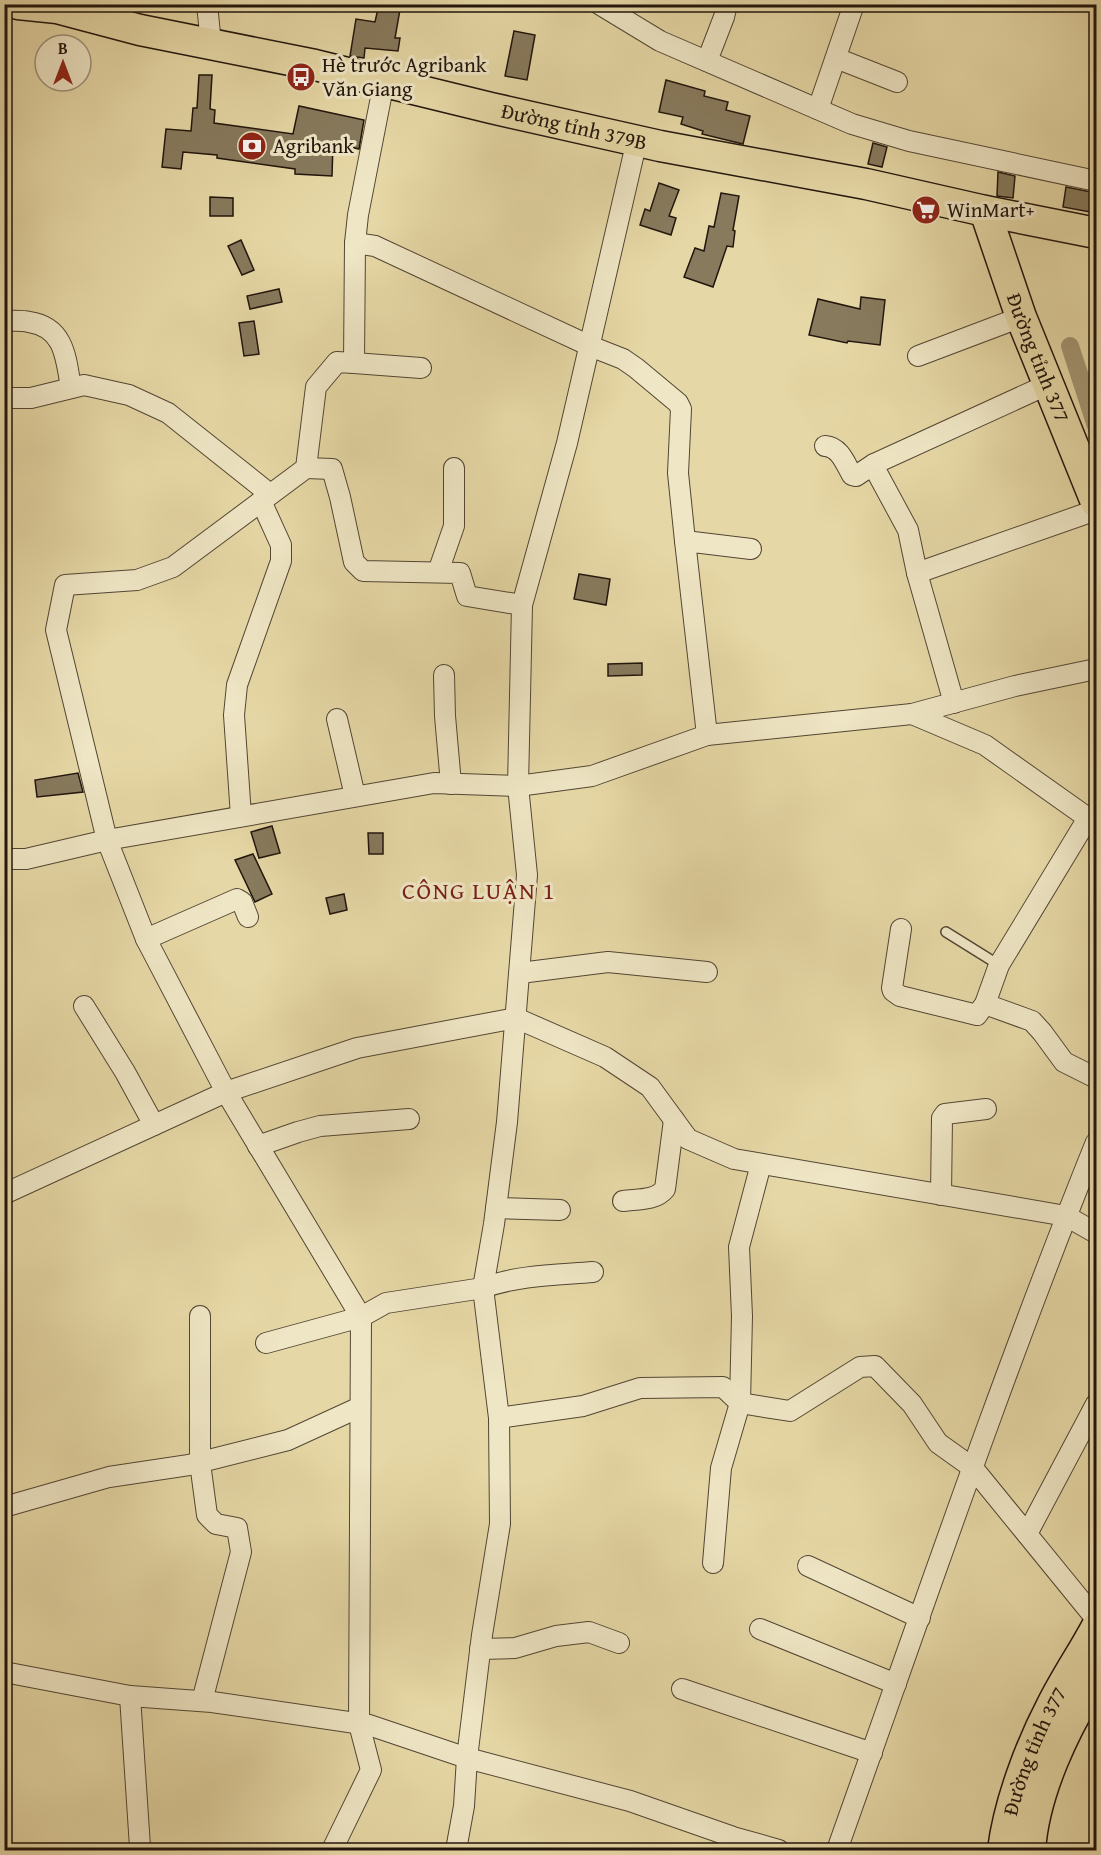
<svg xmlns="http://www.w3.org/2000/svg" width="1101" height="1855" font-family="'Gentium Book Plus',serif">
<rect width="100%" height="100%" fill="#e6d8a6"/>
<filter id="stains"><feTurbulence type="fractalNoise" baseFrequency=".00333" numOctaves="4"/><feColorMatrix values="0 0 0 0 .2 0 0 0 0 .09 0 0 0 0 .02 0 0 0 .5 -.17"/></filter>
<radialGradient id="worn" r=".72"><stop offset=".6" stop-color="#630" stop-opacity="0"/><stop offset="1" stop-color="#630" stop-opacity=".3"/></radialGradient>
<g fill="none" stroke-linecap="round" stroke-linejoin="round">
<polyline stroke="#a39672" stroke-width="18" points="1070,346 1096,426"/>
</g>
<g fill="#877a5d" stroke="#21150d" stroke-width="1.5">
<polygon points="379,4 401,4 395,38 400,38 398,51 365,48 364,58 350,56 356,19 375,22"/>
<polygon points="514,31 535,35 527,80 505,76"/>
<polygon points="199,75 212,75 210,109 215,110 214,123 293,134 299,106 364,120 359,149 333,143 332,176 295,174 295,169 217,158 217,155 183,152 181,169 162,167 166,129 191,131 193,108 197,108"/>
<polygon points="666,80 705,91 704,96 728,102 726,110 750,116 743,144 702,134 703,131 681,124 683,117 659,112"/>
<polygon points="873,143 887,147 882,167 868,164"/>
<polygon points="998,172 1015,176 1013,198 997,196"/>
<polygon points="659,183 679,190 669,216 676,218 671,235 640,225 645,209 650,211"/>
<polygon points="1066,187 1096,193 1096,213 1063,207"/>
<polygon points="721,193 739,196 733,230 735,231 733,247 727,246 713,287 684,277 695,248 704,251 709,226 714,227"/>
<polygon points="210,197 233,198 233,216 210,216"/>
<polygon points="241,240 254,270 242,275 228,246"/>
<polygon points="279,289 282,302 250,309 247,296"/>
<polygon points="861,297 885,300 880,345 848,341 847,343 809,335 818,299 860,309"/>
<polygon points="254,321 259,354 244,356 239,323"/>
<polygon points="579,574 610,579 606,605 574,599"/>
<polygon points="642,663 642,675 608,676 608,664"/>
<polygon points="78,773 83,792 37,797 35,780"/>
<polygon points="272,826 280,853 259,858 251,832"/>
<polygon points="368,833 383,833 383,854 369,854"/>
<polygon points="253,854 272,894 255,902 235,860"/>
<polygon points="344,894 347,910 330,914 326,898"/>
</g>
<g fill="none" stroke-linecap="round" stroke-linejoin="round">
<g stroke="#524633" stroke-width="12">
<polyline id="service" points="946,932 999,965"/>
</g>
<g stroke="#524633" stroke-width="22">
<g id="minor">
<polyline points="207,4 211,44"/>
<polyline points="599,4 660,41 852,124 909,141 1096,181"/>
<polyline points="836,58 897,82"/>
<polyline points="707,61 724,17 727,4"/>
<polyline points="818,109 854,4"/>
<polyline points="355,243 375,246 590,346 623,359 636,368 678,403 681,409 678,473 685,541"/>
<path d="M4,321C12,321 21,320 29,322C65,327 66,359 71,388"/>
<polyline points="918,356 1021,317"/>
<polyline points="354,363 421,368"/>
<polyline points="4,398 31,398 84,385 129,395 168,413 270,494"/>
<path d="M825,446C840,447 845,463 852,475L856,476L874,464L1049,384"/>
<polyline points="874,464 875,469 908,530 917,573 954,703"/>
<polyline points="306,468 332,469 340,497 354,562 363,571 460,573 467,596 522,605"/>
<polyline points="438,572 454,526 454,468"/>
<polyline points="917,573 1096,510"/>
<polyline points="444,675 445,716 451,784"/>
<polyline points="337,719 355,796"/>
<polyline points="707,735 685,541 751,549"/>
<polyline points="241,816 234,715 237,685 281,561 281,545 261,501"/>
<polyline points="4,859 26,859 107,840 434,783 518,786 592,776 707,735 912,714 1015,686 1096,669"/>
<polyline points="901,929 892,988 893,991 900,996 977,1015 985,1004 999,965 1088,818 985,745 912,714"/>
<polyline points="146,939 237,899 242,902 248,917"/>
<polyline points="520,973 608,962 707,972"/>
<polyline points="985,1004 1032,1021 1042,1032 1064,1062 1096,1078"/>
<polyline points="84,1006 125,1072 154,1125"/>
<polyline points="258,1146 298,1132 320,1126 409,1119"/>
<polyline points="4,1194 226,1092 357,1048 516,1018 605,1057 650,1087 688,1139 734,1159 1066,1216 1096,1233"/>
<polyline points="941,1195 942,1118 945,1114 986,1109"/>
<path d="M623,1201C638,1199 655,1201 665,1189L674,1120"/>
<polyline points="496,1208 560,1210"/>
<polyline points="200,1316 200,1463 207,1515 216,1524 237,1528 241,1552 202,1701"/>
<path d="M266,1343L361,1317L386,1303L483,1288C518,1275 556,1275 593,1272"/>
<polyline points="499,1418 583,1406 640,1388 723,1387 740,1403 790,1411 860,1367 875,1366 912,1404 938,1443 973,1468 1096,1619"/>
<polyline points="4,1507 109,1477 189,1465 288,1440 360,1407"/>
<polyline points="1027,1534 1096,1404"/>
<polyline points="713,1563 721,1468 740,1403 742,1316 739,1247 761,1164"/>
<polyline points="808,1566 920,1618"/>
<polyline points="760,1629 896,1684"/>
<polyline points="480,1649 515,1648 556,1636 589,1632 619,1643"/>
<polyline points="4,1672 130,1696 212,1702 369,1725 467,1758 630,1801 733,1837 779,1850"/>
<polyline points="682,1689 872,1753"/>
<polyline points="130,1696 140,1847"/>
<polyline points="332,1850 371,1770 359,1724 361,1317 226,1092 146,939 107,840 56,630 65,585 137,580 173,567 306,468 316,387 337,362 354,363 355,243 358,215 384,82"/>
<polyline points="456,1850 464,1806 467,1758 482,1635 500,1524 499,1418 483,1288 494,1224 507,1122 527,875 518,786 522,605 567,443 637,140"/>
<path d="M837,1850C921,1614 1002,1375 1096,1142"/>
</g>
</g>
<g stroke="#21150d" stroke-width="33">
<g id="primary">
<path id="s1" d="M18,4L57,8L140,30L315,65L491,108L660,146L866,184L985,211L1096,233"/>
<path id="s2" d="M985,211L1021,317L1096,502"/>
<path id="s3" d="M1003,1850C1009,1803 1030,1747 1052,1705C1065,1679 1082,1654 1096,1628"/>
<path d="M1030,1850C1034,1792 1065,1727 1096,1679"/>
</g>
</g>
<use href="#service" stroke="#efe6c5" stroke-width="9"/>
<use href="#minor" stroke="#efe6c5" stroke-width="20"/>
<use href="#primary" stroke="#e6d8a6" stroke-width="30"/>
</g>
<defs>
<g id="bus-disc" transform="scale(1.5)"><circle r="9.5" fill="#8f2418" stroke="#efe6c5"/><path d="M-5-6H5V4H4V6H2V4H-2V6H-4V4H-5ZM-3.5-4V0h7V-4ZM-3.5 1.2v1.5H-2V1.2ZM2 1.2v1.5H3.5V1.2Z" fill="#fff"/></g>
<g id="bank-disc" transform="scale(1.5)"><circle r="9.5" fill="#8f2418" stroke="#efe6c5"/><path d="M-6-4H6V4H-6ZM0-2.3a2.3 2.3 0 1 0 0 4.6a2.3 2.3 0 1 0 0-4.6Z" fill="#fff"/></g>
<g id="supermarket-disc" transform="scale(1.5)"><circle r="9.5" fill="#8f2418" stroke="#efe6c5"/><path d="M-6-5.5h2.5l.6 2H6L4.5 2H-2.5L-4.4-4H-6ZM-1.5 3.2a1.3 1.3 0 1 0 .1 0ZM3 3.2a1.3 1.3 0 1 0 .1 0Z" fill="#fff"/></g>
</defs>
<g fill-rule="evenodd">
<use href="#bus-disc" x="301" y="77"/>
<use href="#bank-disc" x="252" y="146"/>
<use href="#supermarket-disc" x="926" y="210"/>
</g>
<g text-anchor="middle" stroke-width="6" stroke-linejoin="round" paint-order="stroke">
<g font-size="21" fill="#21150d" stroke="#efe6c5" text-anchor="start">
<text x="322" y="72">Hè trước Agribank<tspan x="322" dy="24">Văn Giang</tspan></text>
<text x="273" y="153">Agribank</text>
<text x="947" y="217">WinMart+</text>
</g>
<g font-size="21" fill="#21150d" stroke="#efe6c5">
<text dy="7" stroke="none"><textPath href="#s1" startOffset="570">Đường tỉnh 379B</textPath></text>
<text dy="7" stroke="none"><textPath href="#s2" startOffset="156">Đường tỉnh 377</textPath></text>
<text dy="7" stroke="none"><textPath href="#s3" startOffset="104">Đường tỉnh 377</textPath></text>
</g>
<g font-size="24" letter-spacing="1.5" fill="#7a1f14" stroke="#efe6c5">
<text x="479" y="899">CÔNG LUẬN 1</text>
</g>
</g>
<rect width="1101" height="1855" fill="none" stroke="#e6d8a6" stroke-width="24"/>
<rect x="6" y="6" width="1089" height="1843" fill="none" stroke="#21150d" stroke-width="3"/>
<rect x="12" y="12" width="1077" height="1831" fill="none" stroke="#21150d" stroke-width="1.5"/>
<g transform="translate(63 63)"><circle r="28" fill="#efe6c5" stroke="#9d927b" stroke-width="1.5"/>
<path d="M0-4.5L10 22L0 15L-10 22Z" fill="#8f2418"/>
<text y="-9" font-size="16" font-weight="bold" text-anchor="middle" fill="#21150d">B</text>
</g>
<rect width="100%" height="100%" filter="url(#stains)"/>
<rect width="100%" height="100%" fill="url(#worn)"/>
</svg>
